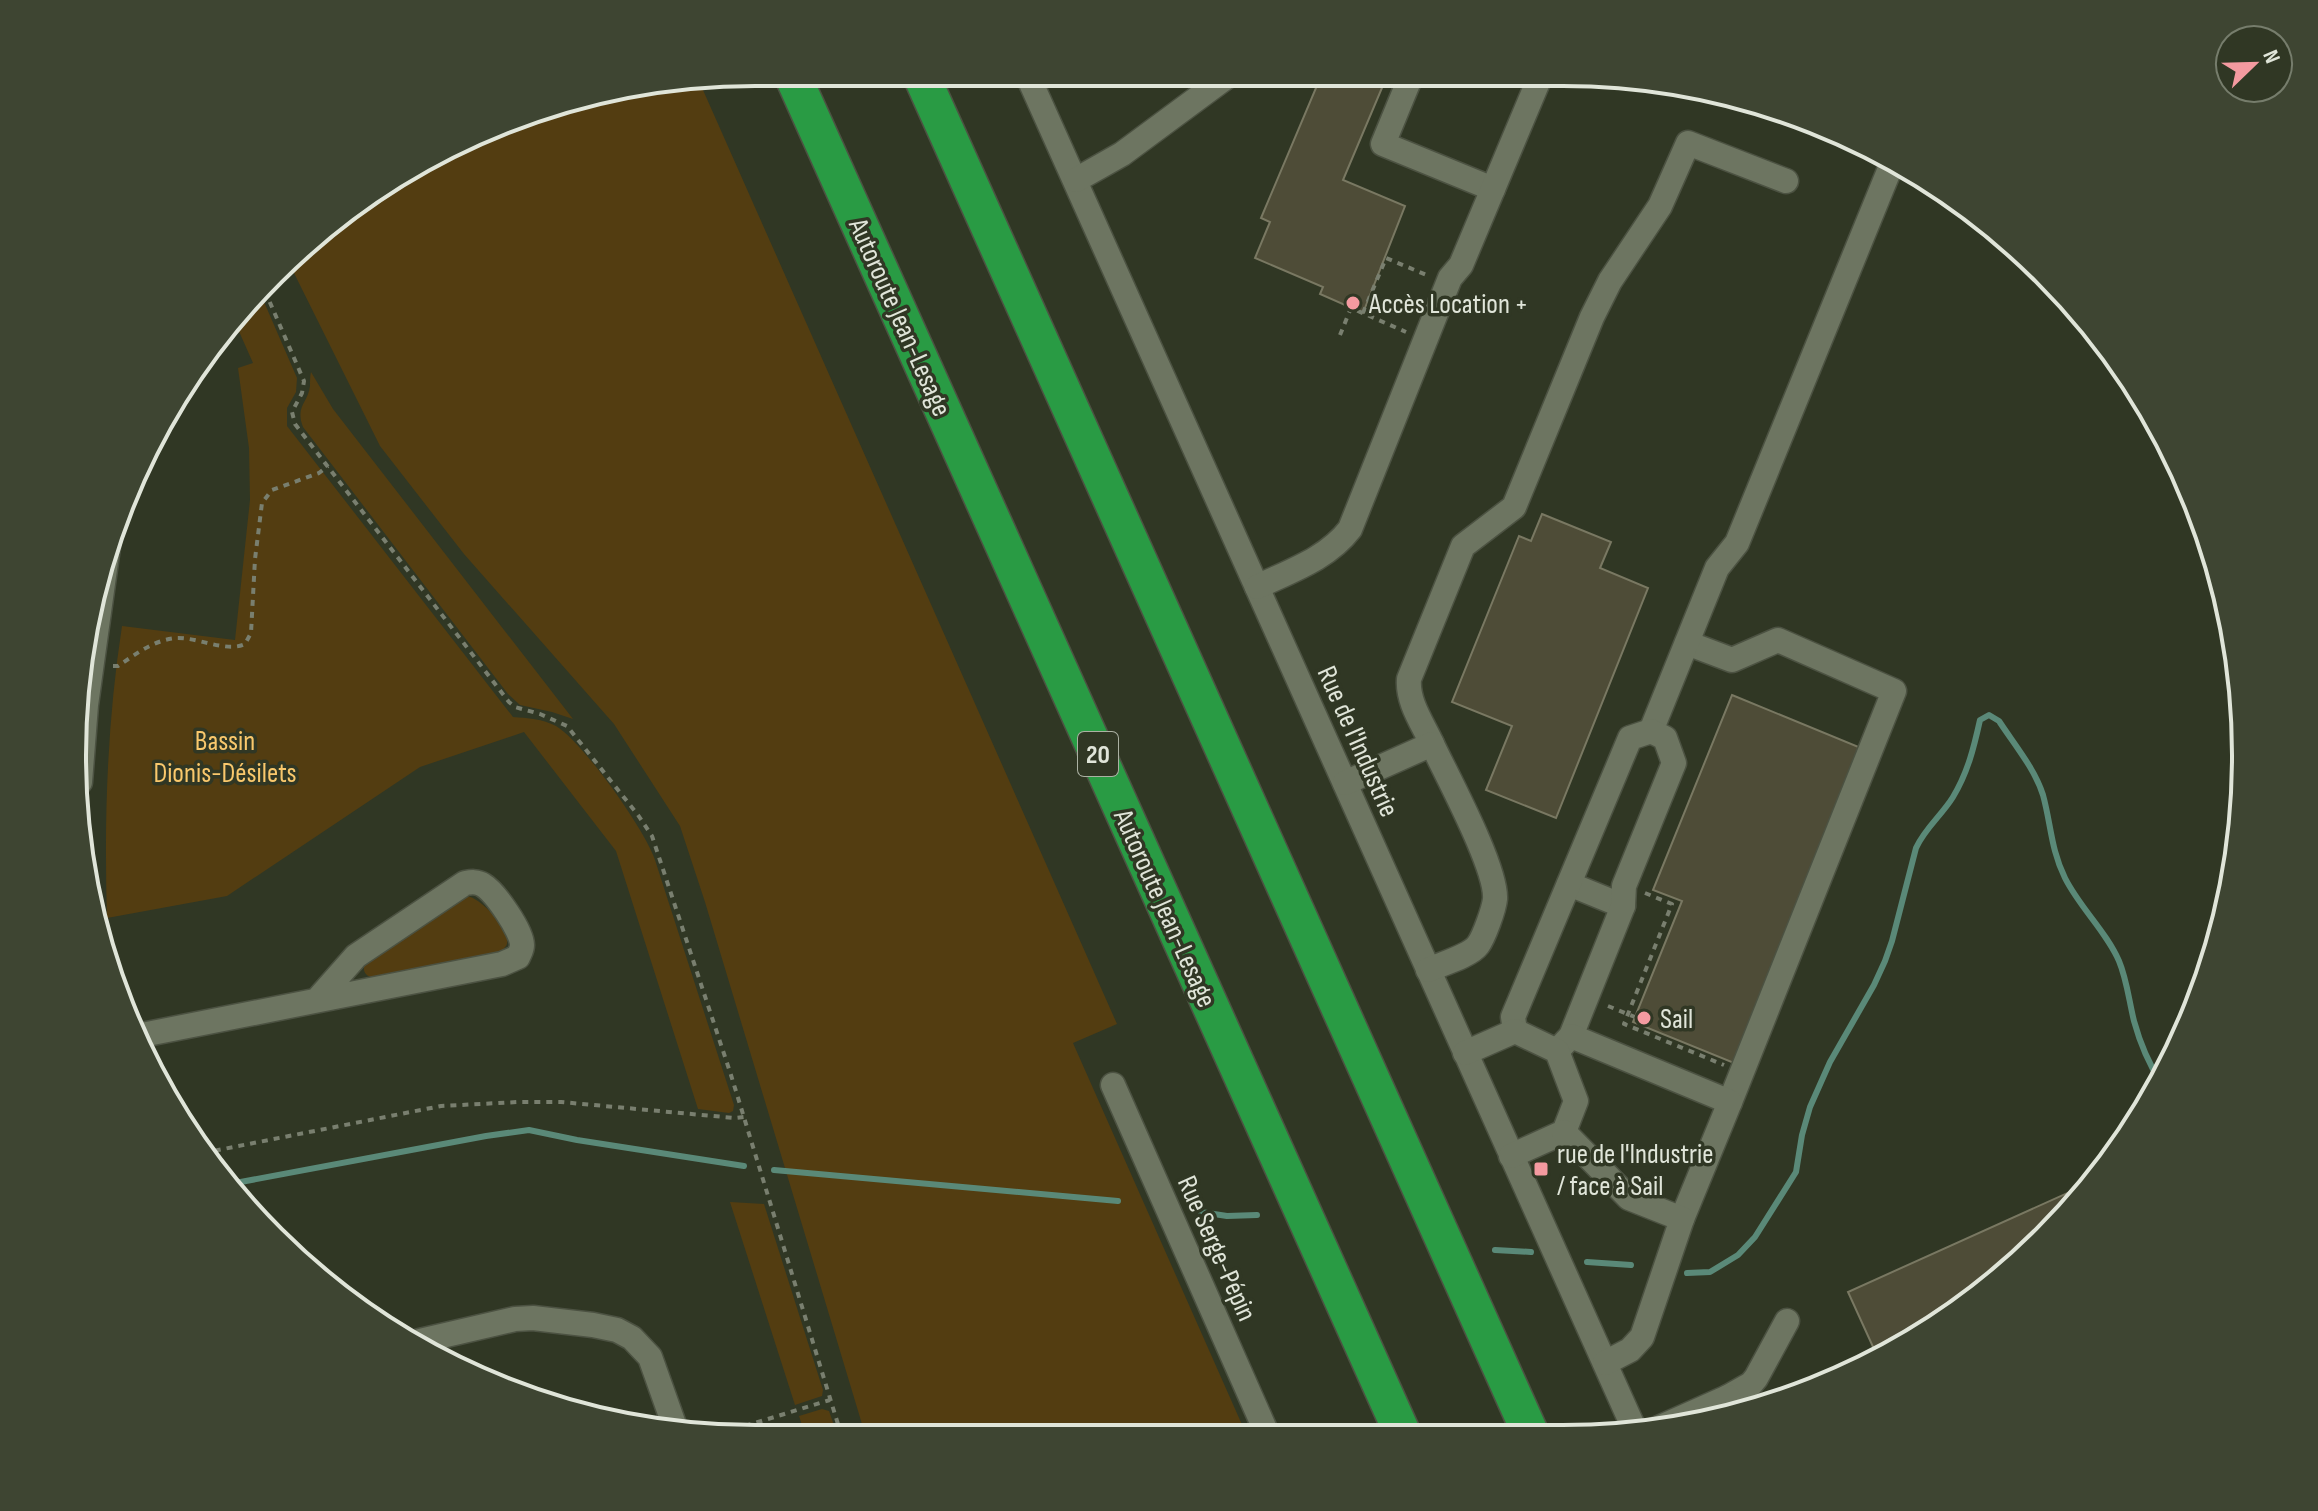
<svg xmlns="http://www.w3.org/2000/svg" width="2318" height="1511" font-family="'Sofia Sans Condensed',sans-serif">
<rect width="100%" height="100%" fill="#303724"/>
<g fill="#533d11">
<polygon points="699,81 1117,1024 1073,1043 1247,1436 865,1434 705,902 680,826 614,724 464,554 380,446 291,267 375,187 536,108"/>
<path d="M261,295L297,378L296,392L287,408V426L513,717C527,718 543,719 556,726C582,741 646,831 655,860L734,1105L733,1111L729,1113L698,1109L616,851L524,732L420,767L227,896L107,918C104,820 107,723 122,626L235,640L250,500L249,448L238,368L253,363L234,320Z"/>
<path d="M311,372L333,409L573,719L552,712L520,705L508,694L303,427C295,406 308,403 310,386C310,381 310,376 311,372Z"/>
<path d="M467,896C480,898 506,925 507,939C508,945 506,946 502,951L372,977C365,976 362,970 365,963Z"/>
<polygon points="730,1202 764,1204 823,1390 822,1396 795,1405"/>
<polygon points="822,1409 829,1411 837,1434 805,1434 799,1416"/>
</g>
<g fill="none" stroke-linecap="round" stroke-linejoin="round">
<g stroke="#5a8978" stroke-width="6">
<polyline points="774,1170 1118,1201"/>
<polyline points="230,1184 486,1136 529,1130 577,1140 744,1166"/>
<polyline points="1201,1212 1227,1216 1257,1215"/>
<polyline points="1495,1250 1531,1252"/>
<polyline points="1587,1262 1631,1265"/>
<path d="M1687,1273L1710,1272L1738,1255L1755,1237L1796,1172L1802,1135L1810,1107L1830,1062L1874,985L1885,961L1892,941L1916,848C1925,828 1942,815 1953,797C1968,772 1974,747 1980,720L1989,715L1999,721C2014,744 2035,769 2043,795C2051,824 2051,850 2065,878C2080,908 2106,931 2119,961C2127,980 2129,1001 2134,1021C2140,1043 2149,1064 2161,1083"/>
</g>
</g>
<g fill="#4e4c37" stroke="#797862" stroke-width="2">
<polygon points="1321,76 1387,76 1343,180 1405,206 1363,313 1320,294 1323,287 1255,258 1270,222 1261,218"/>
<polygon points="1542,514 1611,542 1600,568 1648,588 1556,818 1486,790 1512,726 1452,702 1519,536 1531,541"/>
<polygon points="1732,695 1861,748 1734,1063 1633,1022 1682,901 1653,890"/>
<polygon points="2094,1181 2077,1206 1979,1297 1879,1360 1848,1292"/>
</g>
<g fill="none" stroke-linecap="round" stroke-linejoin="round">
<g stroke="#4c5242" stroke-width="27">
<g id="minor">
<polyline points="1027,74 1636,1433"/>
<polyline points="1411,76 1383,144 1493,189"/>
<polyline points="1076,180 1122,154 1229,75"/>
<path d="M1257,587C1290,571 1327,559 1350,529L1450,278L1461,265L1540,77"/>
<polyline points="1687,643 1732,660 1778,640 1894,691 1730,1102"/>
<polyline points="1651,731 1717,568 1737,543 1891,166"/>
<path d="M1432,744C1423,724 1407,702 1409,679L1463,546L1514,507L1592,317L1610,281L1660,206L1688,143L1786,181"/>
<polyline points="80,782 86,705 110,533"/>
<path d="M1345,783L1432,744C1447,776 1497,868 1495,899C1494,909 1484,937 1478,945C1470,956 1441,964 1428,970"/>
<polyline points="1569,884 1623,906"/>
<polyline points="1515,1031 1513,1017 1630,738 1651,731 1665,738 1674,763 1624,886 1623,906 1571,1036 1557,1051"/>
<path d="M142,1035L502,964L518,957C520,952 522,950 522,945C522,931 495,892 483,885C477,881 471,882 465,883L356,956L318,999"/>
<polyline points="1571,1036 1730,1102 1682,1219"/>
<polyline points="1465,1053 1515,1031 1557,1051 1576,1101 1564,1132 1511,1156"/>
<polyline points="1113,1085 1268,1436"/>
<polyline points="1564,1132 1629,1198 1682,1219 1642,1337 1630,1350 1605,1363"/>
<polyline points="420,1341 515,1319 533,1318 593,1325 617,1330 632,1338 650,1357 677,1433"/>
<polyline points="1728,1397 1751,1384 1756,1378 1787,1321"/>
<polyline points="1654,1430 1728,1397 1737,1416"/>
</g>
</g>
<g stroke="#4c5242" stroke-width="39">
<g id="highway">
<polyline points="791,72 1404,1437"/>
<polyline points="920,73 1532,1437"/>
</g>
</g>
<g stroke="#797f6f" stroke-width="4" stroke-dasharray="6 6" stroke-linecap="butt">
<polyline points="265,291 304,381 302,393 292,412 295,424 509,702 515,707 540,714 567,726 638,815 652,836 731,1075 841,1434"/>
<polyline points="1363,313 1386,258 1429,276"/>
<polyline points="1340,335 1351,308 1406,332"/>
<path d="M113,666H118C136,654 154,640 176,638C197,637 227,653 245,644L251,633L255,559L262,503L272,490L319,473L328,466"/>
<polyline points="1645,893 1672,904 1624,1024 1724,1065"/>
<polyline points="1608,1006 1635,1017"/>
<polyline points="203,1153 441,1106 518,1102 561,1102 735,1118 744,1117"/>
<polyline points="722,1433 830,1400"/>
</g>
<use href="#minor" stroke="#6d7561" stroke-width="24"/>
<use href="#highway" stroke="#299b44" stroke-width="36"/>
</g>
<g fill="#f49aa0" stroke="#303724" stroke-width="3">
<circle cx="1353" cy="303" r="8"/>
<circle cx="1644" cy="1018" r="8"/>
<rect x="1533" y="1161" width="16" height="16" rx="4"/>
</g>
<g text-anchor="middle" stroke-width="7" stroke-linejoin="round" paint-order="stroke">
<rect fill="#303724" stroke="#abb1a3" stroke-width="2" x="1078" y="732" width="40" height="44" rx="6"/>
<g font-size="26" font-weight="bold" fill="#e0e5d9">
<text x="1098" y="763">20</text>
</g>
<g font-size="28" fill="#e0e5d9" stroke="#303724" text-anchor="start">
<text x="1369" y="313">Accès Location +</text>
<text x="1660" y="1028">Sail</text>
<text x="1557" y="1163">rue de l'Industrie<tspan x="1557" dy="32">/ face à Sail</tspan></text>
</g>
<g font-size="28" fill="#e0e5d9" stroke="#303724">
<text transform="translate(901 317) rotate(66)" y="10">Autoroute Jean-Lesage</text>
<text transform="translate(1359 741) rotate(66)" y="10">Rue de l'Industrie</text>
<text transform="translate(1166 908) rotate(66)" y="10">Autoroute Jean-Lesage</text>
<text transform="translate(1218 1248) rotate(66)" y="10">Rue Serge-Pépin</text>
</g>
<g font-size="28" fill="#f9c86c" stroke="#303724">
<text x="225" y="750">Bassin<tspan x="225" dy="32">Dionis-Désilets</tspan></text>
</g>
</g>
<path d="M0 0H2318V1511H0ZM755 86H1563A669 669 0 0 1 2232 755V756A669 669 0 0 1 1563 1425H755A669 669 0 0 1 86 756V755A669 669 0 0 1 755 86Z" fill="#3e4532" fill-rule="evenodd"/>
<path fill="none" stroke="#e0e5d9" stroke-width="4" d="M755 86H1563A669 669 0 0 1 2232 755V756A669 669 0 0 1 1563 1425H755A669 669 0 0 1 86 756V755A669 669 0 0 1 755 86Z"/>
<g transform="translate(2254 64) rotate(67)"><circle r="38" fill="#303724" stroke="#767d6c" stroke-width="2"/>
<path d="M0-6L14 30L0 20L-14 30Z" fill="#f49aa0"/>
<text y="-12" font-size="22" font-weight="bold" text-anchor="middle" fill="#e0e5d9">N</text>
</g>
</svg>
